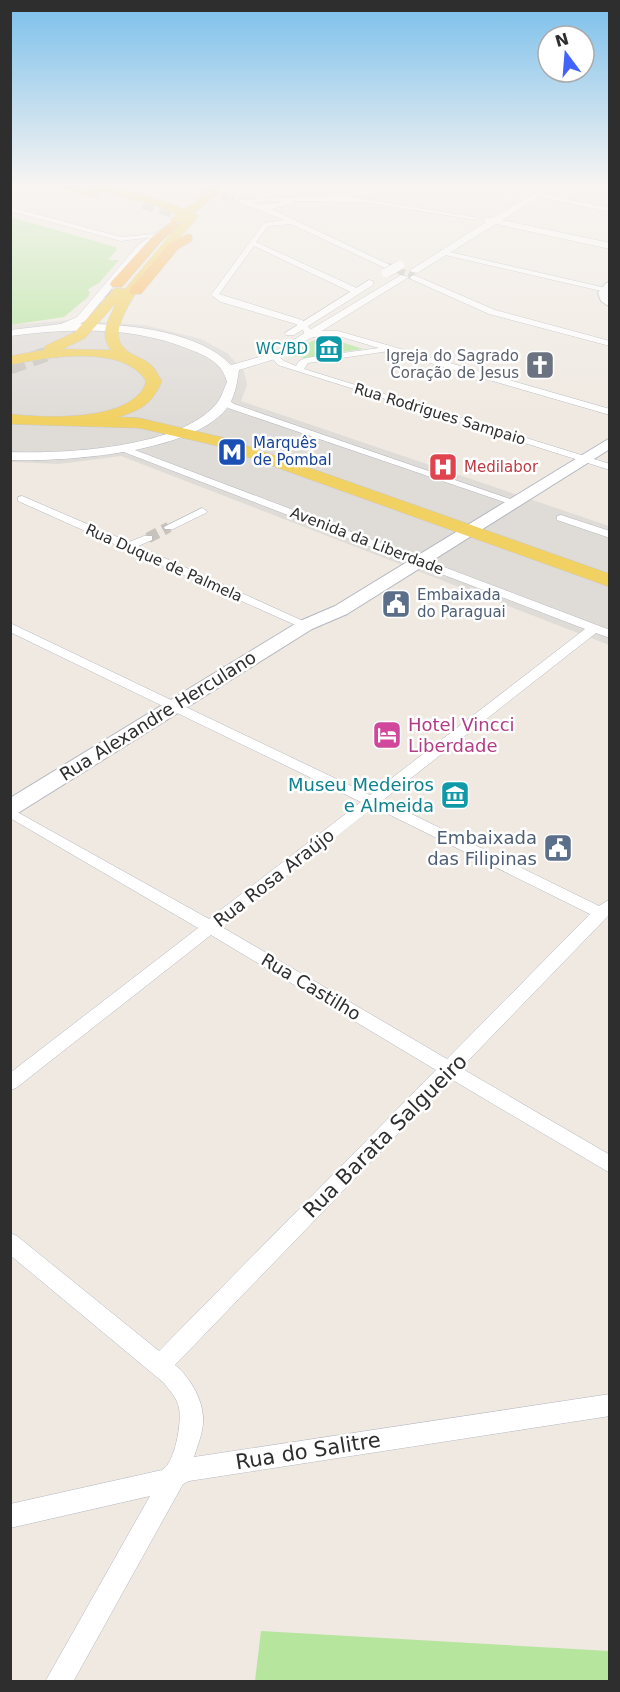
<svg xmlns="http://www.w3.org/2000/svg" width="620" height="1692" font-family="'DejaVu Sans',sans-serif">
<rect width="100%" height="100%" fill="#efe9e1"/>
<g fill="#b6e59e">
<polygon points="10,217 116,247 117,250 108,260 119,260 99,283 87,290 90,292 88,297 64,317 11,325"/>
<polygon points="321,337 326,337 363,349 304,358 293,356 304,345"/>
<polygon points="261,1631 609,1651 609,1681 255,1681"/>
</g>
<polygon fill="#dfdcd8" points="71,320 145,325 201,339 227,353 244,371 247,385 241,401 609,526 609,645 121,456 59,464 11,462 11,325"/>
<g fill="none" stroke-linecap="round" stroke-linejoin="round">
<g stroke="#c8c4bd" stroke-width="7" stroke-dasharray="7 4" stroke-linecap="butt">
<polyline points="200,190 234,199"/>
<polyline points="388,266 414,277"/>
</g>
<polyline stroke="#c8c4bd" stroke-width="11" stroke-dasharray="11 6" stroke-linecap="butt" points="148,538 169,527"/>
<g stroke="#c8c4bd" stroke-width="12" stroke-dasharray="12 6" stroke-linecap="butt">
<polyline points="143,203 184,215 185,219 179,227"/>
<polyline points="93,312 117,284"/>
</g>
<g stroke="#c8c4bd" stroke-width="15" stroke-dasharray="15 8" stroke-linecap="butt">
<polyline points="75,334 95,311"/>
<polyline points="10,367 55,351"/>
</g>
<g stroke="#b4b7c1" stroke-width="1">
<g id="minor">
<polygon points="172,183 181,183 203,190 200,192"/>
<path d="M414,183H429L351,197L479,218L476,220L365,202L292,201V203L271,209L392,266L385,268L291,224L268,226L256,242L359,289V293H353L254,246L219,294L302,320L312,331H338L610,409V415L389,351L308,363L304,369L610,464V470L278,365L270,356L271,354H277L284,361L296,366L299,361L306,358L379,348L335,335L306,338L303,330L296,324L221,302L211,295L264,223L284,220L239,202V200L332,196ZM277,201L283,202L261,205L252,202Z"/>
<polygon points="536,193 610,208 610,212 534,196"/>
<polygon points="10,207 121,237 155,234 159,236 121,241 10,211"/>
<polygon points="441,250 610,289 610,293 441,254"/>
<polygon points="414,275 495,310 610,341 610,346 489,314 411,279 410,277"/>
<polygon points="226,398 234,404 519,502 510,504 228,408 221,401"/>
<path d="M121,447H127L610,630V638L596,633L383,800L599,906L610,899V914L461,1068L610,1155V1173L451,1079L175,1365C191,1378 205,1403 203,1424C202,1435 197,1447 194,1457L610,1394V1416L189,1481L183,1484L73,1682H45L150,1496L10,1528V1504L162,1470C175,1463 182,1422 179,1408C177,1398 170,1391 164,1383L10,1255V1233L17,1236L159,1351L436,1070L211,935L16,1088L10,1090V1073L198,928L10,818V808L209,919L361,802L10,632V623L370,795L585,629L121,451ZM374,807L590,914L447,1059L222,927Z"/>
<polygon points="22,496 129,542 144,536 152,536 152,540 138,546 312,625 310,628 302,628 18,501 18,497"/>
<polygon points="202,508 207,511 206,513 173,529 165,529 164,527"/>
<polygon points="561,515 610,531 610,538 557,520 557,516"/>
</g>
</g>
<g stroke="#b4b7c1" stroke-width="1">
<g id="tertiary">
<polygon points="551,183 560,183 502,220 610,243 610,249 496,224 417,273 409,271 486,222 484,220 485,218 493,218"/>
<path d="M167,226L170,227V231L145,248L85,321L80,324C124,323 199,331 231,365L270,354L401,275L409,277L278,358L239,370C237,382 236,393 229,405C198,453 63,462 10,460V452C65,454 181,448 217,403C222,397 224,388 227,382C223,364 207,356 191,350C133,326 72,328 10,336V330L61,324L77,317L139,244Z"/>
<polygon points="369,280 373,281 373,285 294,335 286,335 285,333"/>
</g>
</g>
<g stroke="#b4b7c1" stroke-width="2">
<g id="secondary">
<polygon points="610,282 610,307 601,301 598,293 606,283"/>
<polygon points="610,438 610,449 347,614 312,629 18,813 10,815 10,798 300,621 335,606"/>
</g>
</g>
<g stroke="#c9c9c9" stroke-width="1">
<g id="primary">
<polygon points="46,183 63,183 100,194 94,197 47,185"/>
<path d="M74,183C110,183 151,196 184,209L198,200L212,183H223L206,204L194,213L198,216C181,239 104,316 121,344C128,356 142,356 151,365C156,369 158,376 162,381C152,404 141,410 118,417L139,418L225,438L610,574V587L214,445L139,428L10,424V414C44,418 116,421 140,393C143,390 145,385 146,381C124,344 47,357 10,365V356L44,350L45,346L75,332L115,288L125,289L181,222H172L170,220L177,214L158,206L75,185ZM116,303C109,320 98,333 111,350L63,349L85,338Z"/>
</g>
</g>
<g stroke="#c9c9c9" stroke-width="1">
<g id="trunk">
<polygon points="173,221 179,225 177,227 160,243 122,287 112,287 110,284 112,281 152,237"/>
<polygon points="188,234 192,235 192,241 178,249 141,294 131,294 129,291 131,288 170,243"/>
</g>
</g>
<use href="#minor" fill="#fff" fill-rule="evenodd"/>
<use href="#tertiary" fill="#fff" fill-rule="evenodd"/>
<use href="#secondary" fill="#fff" fill-rule="evenodd"/>
<use href="#primary" fill="#f2d163" fill-rule="evenodd"/>
<use href="#trunk" fill="#f8ba60" fill-rule="evenodd"/>
<g stroke="#b4b7c1" stroke-width="10" stroke-linecap="butt">
<polyline id="tertiary-bridge" points="386,273 400,265"/>
</g>
<use href="#tertiary-bridge" stroke="#fff" stroke-width="9"/>
</g>
<linearGradient id="sky" x2="0" y2="1"><stop stop-color="#7abfeb"/><stop offset="0.44" stop-color="#f8f5f2"/><stop offset="1" stop-color="#f8f5f2" stop-opacity="0"/></linearGradient>
<rect width="620" height="420" fill="url(#sky)"/>
<defs>
<g id="museum-square" transform="scale(1.5)"><rect x="-9" y="-9" width="18" height="18" rx="4" fill="#0f9aa8" stroke="#fff"/><path d="M0-6L6-3V-2H-6V-3ZM-5-1h2V3h-2ZM-1-1h2V3h-2ZM3-1h2V3H3ZM-6 4H6V6H-6Z" fill="#fff"/></g>
<g id="church-square" transform="scale(1.5)"><rect x="-9" y="-9" width="18" height="18" rx="4" fill="#6b7280" stroke="#fff"/><path d="M-1.2-6h2.4v3.5h3.3v2.4h-3.3V6h-2.4V-.1h-3.3v-2.4h3.3Z" fill="#fff"/></g>
<g id="metro-square" transform="scale(1.5)"><rect x="-9" y="-9" width="18" height="18" rx="4" fill="#1a4fb4" stroke="#fff"/><path d="M-5.5 5V-5H-3L0 0L3-5H5.5V5H3V-.5L0 4L-3-.5V5Z" fill="#fff"/></g>
<g id="hospital-square" transform="scale(1.5)"><rect x="-9" y="-9" width="18" height="18" rx="4" fill="#e0444e" stroke="#fff"/><path d="M-5-5h3v3.5h4V-5h3V5h-3V1.5h-4V5h-3Z" fill="#fff"/></g>
<g id="civic-square" transform="scale(1.5)"><rect x="-9" y="-9" width="18" height="18" rx="4" fill="#5c6f8a" stroke="#fff"/><path d="M-.6-6.5H3V-4.5H.6V-3L4-1V1h2V6H-6V1h2V-1L-.6-3ZM-1.2 2.5V6h2.4V2.5Z" fill="#fff"/></g>
<g id="hotel-square" transform="scale(1.5)"><rect x="-9" y="-9" width="18" height="18" rx="4" fill="#d1479c" stroke="#fff"/><path d="M-6-4.5h1.5V1H6V5H4.5V3h-9V5H-6ZM-4 0a1.8 1.8 0 1 1 3.6 0ZM.5 0V-2.5h3Q6-2.5 6 0Z" fill="#fff"/></g>
</defs>
<g fill-rule="evenodd">
<use href="#museum-square" x="329" y="349"/>
<use href="#church-square" x="540" y="365"/>
<use href="#metro-square" x="232" y="452"/>
<use href="#hospital-square" x="443" y="467"/>
<use href="#civic-square" x="396" y="604"/>
<use href="#hotel-square" x="387" y="735"/>
<use href="#museum-square" x="455" y="795"/>
<use href="#civic-square" x="558" y="848"/>
</g>
<g text-anchor="middle" stroke-width="5" stroke-linejoin="round" paint-order="stroke">
<g font-size="15" fill="#0d838f" stroke="#fff" text-anchor="end">
<text x="308" y="354">WC/BD</text>
</g>
<g font-size="15" fill="#5b616d" stroke="#fff" text-anchor="end">
<text x="519" y="361">Igreja do Sagrado<tspan x="519" dy="17">Coração de Jesus</tspan></text>
</g>
<g font-size="15" fill="#2e2e2e" stroke="#fff">
<text transform="translate(440 414) rotate(17)" y="5">Rua Rodrigues Sampaio</text>
<text transform="translate(367 541) rotate(21)" y="5">Avenida da Liberdade</text>
<text transform="translate(164 563) rotate(24)" y="5">Rua Duque de Palmela</text>
</g>
<g font-size="15" fill="#164399" stroke="#fff" text-anchor="start">
<text x="253" y="448">Marquês<tspan x="253" dy="17">de Pombal</tspan></text>
</g>
<g font-size="15" fill="#be3a42" stroke="#fff" text-anchor="start">
<text x="464" y="472">Medilabor</text>
</g>
<g font-size="15" fill="#4e5e75" stroke="#fff" text-anchor="start">
<text x="417" y="600">Embaixada<tspan x="417" dy="17">do Paraguai</tspan></text>
</g>
<g font-size="18" fill="#2e2e2e" stroke="#fff">
<text transform="translate(158 716) rotate(-32)" y="6">Rua Alexandre Herculano</text>
<text transform="translate(274 878) rotate(-38)" y="6">Rua Rosa Araújo</text>
<text transform="translate(311 987) rotate(31)" y="6">Rua Castilho</text>
</g>
<g font-size="18" fill="#b23c85" stroke="#fff" text-anchor="start">
<text x="408" y="731">Hotel Vincci<tspan x="408" dy="21">Liberdade</tspan></text>
</g>
<g font-size="18" fill="#0d838f" stroke="#fff" text-anchor="end">
<text x="434" y="791">Museu Medeiros<tspan x="434" dy="21">e Almeida</tspan></text>
</g>
<g font-size="18" fill="#4e5e75" stroke="#fff" text-anchor="end">
<text x="537" y="844">Embaixada<tspan x="537" dy="21">das Filipinas</tspan></text>
</g>
<g font-size="21" fill="#2e2e2e" stroke="#fff">
<text transform="translate(385 1136) rotate(-45)" y="7">Rua Barata Salgueiro</text>
<text transform="translate(308 1451) rotate(-9)" y="7">Rua do Salitre</text>
</g>
</g>
<rect width="620" height="1692" fill="none" stroke="#2e2e2e" stroke-width="24"/>
<g transform="translate(566 54) rotate(344)"><circle r="28" fill="#ffffff" stroke="#ababab" stroke-width="1.5"/>
<path d="M0-4.5L10 22L0 15L-10 22Z" fill="#4264fb"/>
<text y="-9" font-size="16" font-weight="bold" text-anchor="middle" fill="#2e2e2e">N</text>
</g>
</svg>
